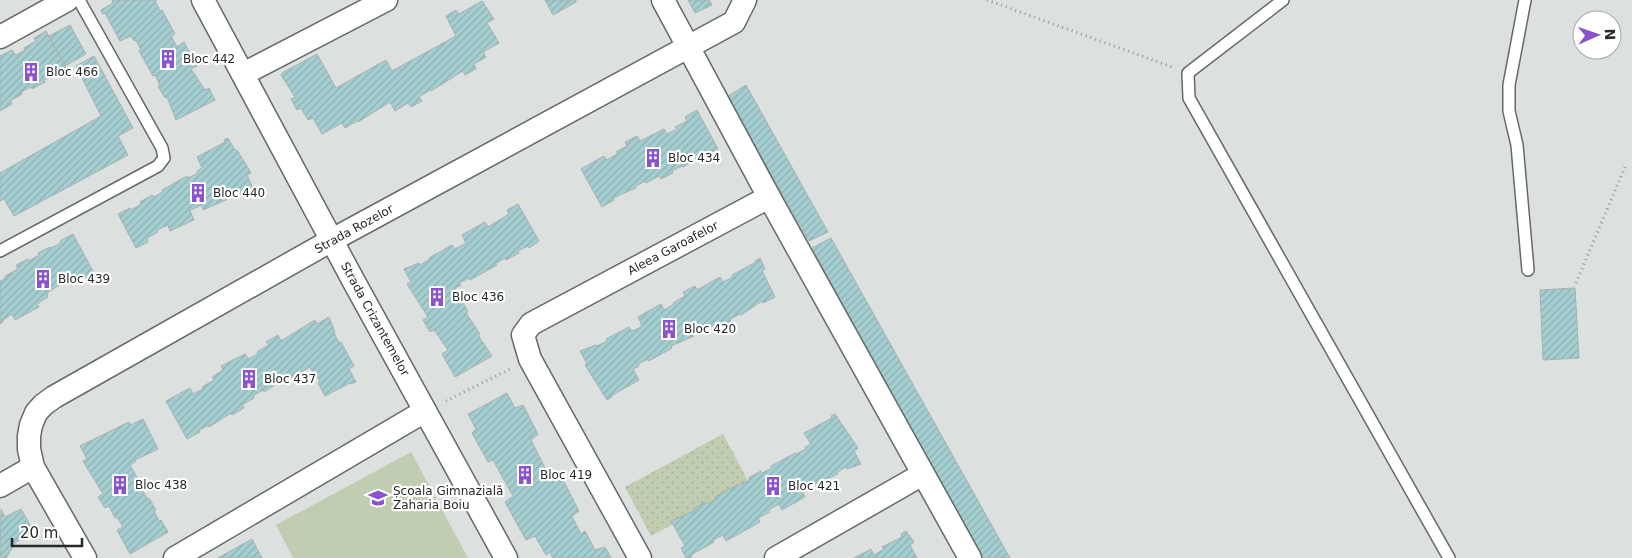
<svg xmlns="http://www.w3.org/2000/svg" width="1632" height="558" font-family="'DejaVu Sans',sans-serif">
<defs>
<pattern id="park-dots" width="8" height="8" patternUnits="userSpaceOnUse" patternTransform="scale(1.25)"><rect width="8" height="8" fill="#c1cdb0"/><path d="M2 2h.1M6 6h.1" fill="none" stroke="#a6b097" stroke-width="1.8" stroke-linecap="round"/></pattern>
<pattern id="building-hatch" width="6" height="6" patternUnits="userSpaceOnUse" patternTransform="scale(1.25)"><rect width="6" height="6" fill="#a4ced1"/><path d="M-1 1l2-2M0 6l6-6M5 7l2-2" fill="none" stroke="#8db1b3"/></pattern>
</defs>
<rect width="100%" height="100%" fill="#dce0df"/>
<polygon fill="url(#park-dots)" points="723,434 749,483 651,536 625,487"/>
<polygon fill="#c1cdb0" points="411,452 468,558 293,558 276,525"/>
<g fill="url(#building-hatch)" stroke="#abb0b0">
<polygon points="114,0 157,0 155,1 160,11 162,10 175,34 171,36 177,47 184,42 197,66 191,69 205,90 209,88 215,100 176,120 167,97 165,98 158,86 160,85 155,75 153,76 139,51 141,50 136,40 134,41 131,36 120,41 105,13 103,14 101,10 113,3 112,1"/>
<polygon points="545,0 576,0 576,2 553,15"/>
<polygon points="688,0 709,0 712,5 695,13"/>
<polygon points="482,1 494,19 487,23 499,43 483,52 486,57 474,64 476,69 465,75 463,71 431,91 430,90 419,97 422,101 411,107 408,103 395,111 390,102 358,122 357,121 345,128 342,123 322,134 313,118 308,120 301,108 297,110 291,99 295,97 281,75 282,73 317,54 336,88 386,60 392,71 456,36 446,16 456,10 459,14"/>
<polygon points="70,25 86,54 65,66 49,36"/>
<polygon points="46,31 67,70 54,77 54,75 44,80 45,82 32,89 31,87 21,92 22,94 10,101 12,104 0,111 0,56 12,50 16,55 25,50 24,48 36,41 34,38"/>
<polygon points="94,56 133,128 118,136 128,155 14,216 4,199 0,201 0,173 101,116 76,66"/>
<polygon points="746,85 828,232 809,241 727,97"/>
<polygon points="697,110 718,149 705,155 704,153 695,159 695,160 683,167 682,166 672,171 673,173 661,179 659,176 646,183 645,181 636,186 636,188 613,198 614,200 602,207 581,169 604,156 607,160 617,154 616,152 627,146 625,142 637,136 640,141 664,129 667,134 677,129 675,127 687,121 685,117"/>
<polygon points="228,138 235,150 237,150 251,173 247,175 253,188 238,194 237,192 227,197 228,199 203,210 201,205 193,209 190,211 194,220 170,231 168,225 157,230 158,232 147,238 148,242 136,248 118,214 130,208 131,210 141,204 140,202 152,195 154,197 163,192 162,190 187,176 188,178 198,173 197,171 202,168 197,157 225,142 224,140"/>
<polygon points="518,204 539,241 529,248 528,246 518,251 519,253 506,260 505,258 495,264 497,265 470,280 469,278 459,283 461,285 455,288 468,312 466,313 480,334 478,335 492,356 455,377 442,354 448,350 434,330 430,332 423,320 428,317 407,284 411,282 404,269 419,263 420,265 430,259 429,258 452,245 455,249 466,243 462,235 485,222 488,227 509,214 507,210"/>
<polygon points="73,234 94,273 70,285 67,280 47,293 48,297 37,304 39,307 15,320 12,314 3,320 3,322 0,324 0,281 6,278 5,276 18,269 16,265 28,259 29,261 39,255 38,253 50,247 51,248 61,243 60,241"/>
<polygon points="831,238 1010,558 982,558 812,248"/>
<polygon points="760,258 765,269 762,271 775,297 763,303 762,301 741,315 740,314 730,319 731,321 718,328 716,324 704,331 703,329 693,334 694,336 671,346 672,348 649,361 648,359 638,364 639,366 633,369 639,380 611,396 612,397 607,400 585,365 587,364 580,351 596,345 597,346 607,341 606,339 629,327 632,331 635,330 642,326 638,317 661,304 664,310 674,304 673,303 685,296 683,292 695,286 697,290 720,277 723,282 733,277 732,275 756,262 755,261"/>
<polygon points="1575,288 1579,358 1543,360 1540,290"/>
<polygon points="329,317 335,332 334,333 339,343 341,342 354,366 349,369 356,382 351,384 350,383 325,396 318,383 320,382 315,372 313,373 310,367 287,380 286,378 264,392 263,390 253,396 254,398 242,405 244,408 232,415 231,413 209,427 209,425 199,430 200,432 187,439 166,401 190,388 193,394 203,389 202,387 214,380 212,377 223,370 221,366 245,354 248,359 258,354 257,352 269,345 266,342 278,335 281,341 315,320 317,324"/>
<polygon points="507,393 515,408 523,405 538,434 531,440 549,476 559,472 579,511 572,516 581,534 585,531 595,550 605,547 611,558 553,558 550,552 546,555 535,536 526,540 505,502 513,496 493,460 488,462 478,444 472,433 476,429 468,414"/>
<polygon points="835,414 858,448 854,451 861,464 847,469 846,467 836,473 838,474 802,491 805,497 782,510 779,504 769,510 770,512 758,518 760,522 726,541 723,535 713,540 714,542 691,555 692,557 686,558 681,548 685,546 671,521 694,511 693,509 705,502 707,504 716,499 715,497 739,484 740,485 750,480 748,478 761,471 762,473 772,468 771,466 795,453 796,454 806,449 805,447 811,444 804,433 832,418 831,416"/>
<polygon points="143,419 158,449 135,460 136,461 130,465 143,488 142,489 147,499 149,498 156,510 154,511 159,521 161,520 168,532 130,554 117,530 123,527 117,517 115,518 109,506 105,508 98,497 103,494 83,461 87,459 80,446 129,422 131,425"/>
<polygon points="1,509 5,517 21,509 34,532 16,542 6,558 0,558"/>
<polygon points="906,531 914,542 910,545 917,558 854,558 871,549 874,555 884,549 882,547 902,537 901,534"/>
<polygon points="252,539 262,558 218,558"/>
</g>
<g fill="none" stroke-linecap="round" stroke-linejoin="round">
<g stroke="#656968" stroke-width="14">
<g id="lane">
<polyline points="1283,0 1188,73 1189,98 1449,558"/>
<polyline points="1525,0 1509,85 1509,111 1517,145 1528,270"/>
<polyline points="0,251 158,166 164,158 162,148 79,0"/>
</g>
</g>
<g stroke="#656968" stroke-width="25">
<g id="street">
<polyline points="203,0 353,280 506,558"/>
<polyline points="663,0 769,197 970,558"/>
<polyline points="0,37 67,0"/>
<polyline points="243,74 386,0"/>
<polyline points="0,486 33,467"/>
<polyline points="85,558 33,467 29,449 29,436 31,425 36,413 43,405 54,397 332,240 734,22 745,0"/>
<polyline points="175,558 425,411"/>
<polyline points="640,558 530,359 523,335 531,324 769,197"/>
<polyline points="776,558 923,474"/>
</g>
</g>
<g stroke="#939796" stroke-width="3" stroke-dasharray="1 4" stroke-linecap="butt">
<polyline points="987,0 1172,67"/>
<polyline points="1576,283 1625,167"/>
<polyline points="446,401 510,369"/>
</g>
<use href="#lane" stroke="#fff" stroke-width="11"/>
<use href="#street" stroke="#fff" stroke-width="22"/>
</g>
<defs>
<g id="building-bare" transform="scale(1.5)"><path d="M-4-6H4V6H1V3H-1V6H-4ZM-2.5-4.3h1.7v1.8h-1.7ZM.8-4.3h1.7v1.8H.8ZM-2.5-1h1.7V.8h-1.7ZM.8-1h1.7V.8H.8Z" fill="#8b53cb" stroke="#fff" stroke-width="2.5" paint-order="stroke"/></g>
<g id="school-bare" transform="scale(1.5)"><path d="M0-5L7-2L0 1L-7-2ZM-4 1L0 2.5L4 1V4Q0 6-4 4Z" fill="#8b53cb" stroke="#fff" stroke-width="2.5" paint-order="stroke"/></g>
</defs>
<g fill-rule="evenodd">
<use href="#building-bare" x="168" y="59"/>
<use href="#building-bare" x="31" y="72"/>
<use href="#building-bare" x="653" y="158"/>
<use href="#building-bare" x="198" y="193"/>
<use href="#building-bare" x="43" y="279"/>
<use href="#building-bare" x="437" y="297"/>
<use href="#building-bare" x="669" y="329"/>
<use href="#building-bare" x="249" y="379"/>
<use href="#building-bare" x="525" y="475"/>
<use href="#building-bare" x="120" y="485"/>
<use href="#building-bare" x="773" y="486"/>
<use href="#school-bare" x="378" y="498"/>
</g>
<g text-anchor="middle" stroke-width="4.5" stroke-linejoin="round" paint-order="stroke">
<g font-size="12" fill="#272928" stroke="#fff" text-anchor="start">
<text x="183" y="63">Bloc 442</text>
<text x="46" y="76">Bloc 466</text>
<text x="668" y="162">Bloc 434</text>
<text x="213" y="197">Bloc 440</text>
<text x="58" y="283">Bloc 439</text>
<text x="452" y="301">Bloc 436</text>
<text x="684" y="333">Bloc 420</text>
<text x="264" y="383">Bloc 437</text>
<text x="540" y="479">Bloc 419</text>
<text x="135" y="489">Bloc 438</text>
<text x="788" y="490">Bloc 421</text>
<text x="393" y="495">Școala Gimnazială<tspan x="393" dy="14">Zaharia Boiu</tspan></text>
</g>
<g font-size="12" fill="#272928" stroke="#fff">
<text transform="translate(354 229) rotate(-29)" y="4">Strada Rozelor</text>
<text transform="translate(673 248) rotate(-28)" y="4">Aleea Garoafelor</text>
<text transform="translate(375 319) rotate(61)" y="4">Strada Crizantemelor</text>
</g>
</g>
<g transform="translate(1597 35) rotate(88)"><circle r="24" fill="#ffffff" stroke="#a9a9a9"/>
<path d="M0-4L9 19L0 12L-9 19Z" fill="#8b53cb"/>
<text y="-8" font-size="14" font-weight="bold" text-anchor="middle" fill="#272928">N</text>
</g>
<path d="M12 538v8h70v-8" fill="none" stroke="#272928" stroke-width="2.5"/>
<text x="20" y="538" font-size="15" fill="#272928" stroke="#ffffff" stroke-width="4" paint-order="stroke">20 m</text>
</svg>
